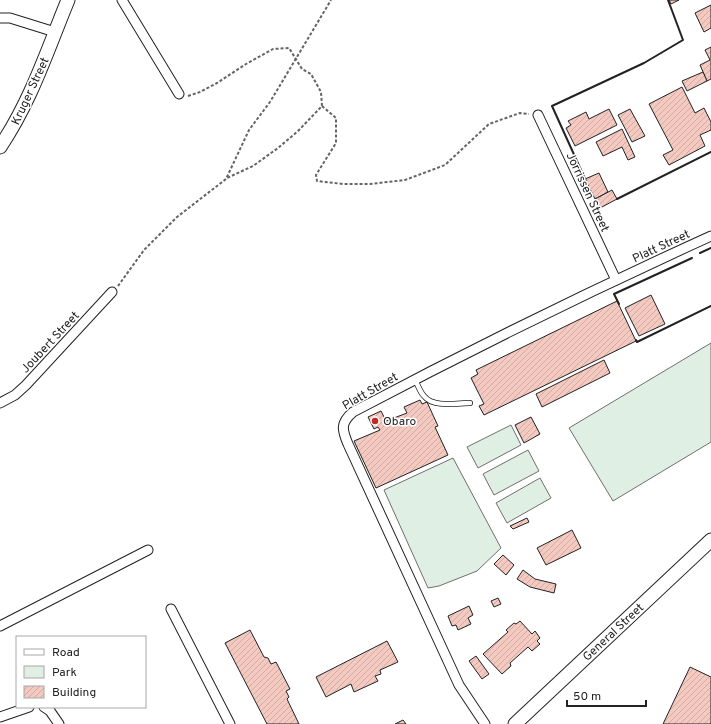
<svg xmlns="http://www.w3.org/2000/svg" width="711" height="724" font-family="Overpass,sans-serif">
<defs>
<pattern id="building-hatch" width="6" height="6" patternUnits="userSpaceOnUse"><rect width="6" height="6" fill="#f3c9c0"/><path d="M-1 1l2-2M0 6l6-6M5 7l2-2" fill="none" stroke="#d0aca5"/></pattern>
</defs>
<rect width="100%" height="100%" fill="#fff"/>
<g fill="#e0efe3" stroke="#6f6f6f">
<polygon points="711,343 711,442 613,501 569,428"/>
<polygon points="511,425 521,445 478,468 467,447"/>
<polygon points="528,450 539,471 494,495 483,474"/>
<polygon points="453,458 501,548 477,571 439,586 428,588 384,490"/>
<polygon points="540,478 551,498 507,523 496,503"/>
</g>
<g fill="url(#building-hatch)" stroke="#222">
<polygon points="669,0 679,0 671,4"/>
<polygon points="711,5 711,28 704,32 695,13"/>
<polygon points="711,47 711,79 707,81 700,65 710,60 705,50"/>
<polygon points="703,72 707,81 687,91 682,81"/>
<polygon points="682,87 695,113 704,108 711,122 711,130 700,135 705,146 669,165 663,155 673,150 649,104"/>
<polygon points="609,109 617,125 575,146 566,128 571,125 568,121 586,112 589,119"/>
<polygon points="630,109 645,136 632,142 618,115"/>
<polygon points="622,129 635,157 628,160 622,147 603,156 596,142"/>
<polygon points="599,173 608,192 595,199 585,179"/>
<polygon points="612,190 617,199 600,208 595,199"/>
<polygon points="651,295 665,324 639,336 625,308"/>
<polygon points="617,301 636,341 484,415 479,406 484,404 471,378 478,374 476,370"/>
<polygon points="604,360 610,373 542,407 536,394"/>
<polygon points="420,400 422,404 427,402 438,426 435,427 448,455 376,488 354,441 380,430 378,427 374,429 368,417 381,411 386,421 407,413 404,407"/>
<polygon points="531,417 540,434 524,443 515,425"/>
<polygon points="527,518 529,522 513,529 510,526"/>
<polygon points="572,530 581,548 546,565 537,548"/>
<polygon points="503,555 514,565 506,575 494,564"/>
<polygon points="523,570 535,579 556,584 554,593 530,587 517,579"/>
<polygon points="498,598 501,604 494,607 491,601"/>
<polygon points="469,606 473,615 468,618 471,624 458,630 456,625 452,626 448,616"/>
<polygon points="520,621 532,634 535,631 540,638 537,641 540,644 532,651 528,647 510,663 511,666 502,674 483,654 508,632 506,630 514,623 516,624"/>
<polygon points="250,630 264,657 268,658 271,664 276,662 290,689 286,691 289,697 287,699 299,724 267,724 225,643"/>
<polygon points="387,641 398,662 380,670 381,674 375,676 378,681 354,692 351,684 326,697 316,677"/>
<polygon points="476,656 489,674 482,679 469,661"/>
<polygon points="690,667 711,677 711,724 663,724"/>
<polygon points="403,720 406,724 395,724"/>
</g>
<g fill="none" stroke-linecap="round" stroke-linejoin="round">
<g stroke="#222" stroke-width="6">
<path id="lane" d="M415,380C418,385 420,392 424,396C433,408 457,403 470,403"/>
</g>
<g stroke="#222" stroke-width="11">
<g id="street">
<polyline points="122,0 179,94"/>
<polyline points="0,18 10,18 55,32"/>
<polyline points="538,115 616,280"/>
<polyline points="0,403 15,395 26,385 112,292"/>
<polyline points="171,609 230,724"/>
<polyline points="0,626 148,550"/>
<polyline points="44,707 50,711 59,724"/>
<polyline points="0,717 29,707"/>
<path d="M485,724L459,685L348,444C342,430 340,423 353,412C470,350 590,291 711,236"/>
</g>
</g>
<g stroke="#222" stroke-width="15">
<g id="secondary">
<path d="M0,147C31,101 47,51 68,0"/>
<polyline points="515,724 711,540"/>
</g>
</g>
<g stroke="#646464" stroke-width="2" stroke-dasharray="3 2" stroke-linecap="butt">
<polyline points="188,96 200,92 217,83 246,64 273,49 289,48 302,69 311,74 321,92 322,106 298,131 278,148 253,166 227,178"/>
<polyline points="322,106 336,118 336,143 316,175 317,181 343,184 370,184 405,180 445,165 489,124 520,113 529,114"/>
<polyline points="118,286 144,250 177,217 226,179 249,130 270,102 331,0"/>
</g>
<use href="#lane" stroke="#fff" stroke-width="4.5"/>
<use href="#street" stroke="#fff" stroke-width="9"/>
<use href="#secondary" stroke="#fff" stroke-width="13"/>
<g stroke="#222" stroke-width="2">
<polyline points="586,181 552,106 644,63 683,40 668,0"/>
<polyline points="617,199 711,152"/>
<polyline points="700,253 711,248"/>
<polyline points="619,304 614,294 692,258"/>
<polyline points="636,340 637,342 711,306"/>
</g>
</g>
<circle fill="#c62828" stroke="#fff" stroke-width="1.5" cx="375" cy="421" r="4"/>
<g text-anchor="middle" stroke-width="3" stroke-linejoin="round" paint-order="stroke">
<g font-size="12" fill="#222" stroke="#fff">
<text transform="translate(30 91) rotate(-65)" y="4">Kruger Street</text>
<text transform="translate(588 192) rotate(65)" y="4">Jorrissen Street</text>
<text transform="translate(661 246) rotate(-25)" y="4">Platt Street</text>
<text transform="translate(50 342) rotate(-47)" y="4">Joubert Street</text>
<text transform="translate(370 391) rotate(-30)" y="4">Platt Street</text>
<text transform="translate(613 632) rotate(-43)" y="4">General Street</text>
</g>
<g font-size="12" fill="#222" stroke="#fff" text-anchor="start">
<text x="383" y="425">Obaro</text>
</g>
</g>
<rect x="16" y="636" width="130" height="72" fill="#ffffff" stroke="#a7a7a7"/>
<rect x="24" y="649" width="20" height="6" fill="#ffffff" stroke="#a7a7a7"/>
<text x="52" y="656" font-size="12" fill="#222222">Road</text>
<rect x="24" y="666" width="20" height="12" fill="#e0efe3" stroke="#a7a7a7"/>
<text x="52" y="676" font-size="12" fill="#222222">Park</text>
<rect x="24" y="686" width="20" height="12" fill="url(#building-hatch)" stroke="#a7a7a7"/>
<text x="52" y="696" font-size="12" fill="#222222">Building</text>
<path d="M567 700v6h79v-6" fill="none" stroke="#222222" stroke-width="2"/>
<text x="573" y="700" font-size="12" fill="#222222" stroke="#ffffff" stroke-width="3" paint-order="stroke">50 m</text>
</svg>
